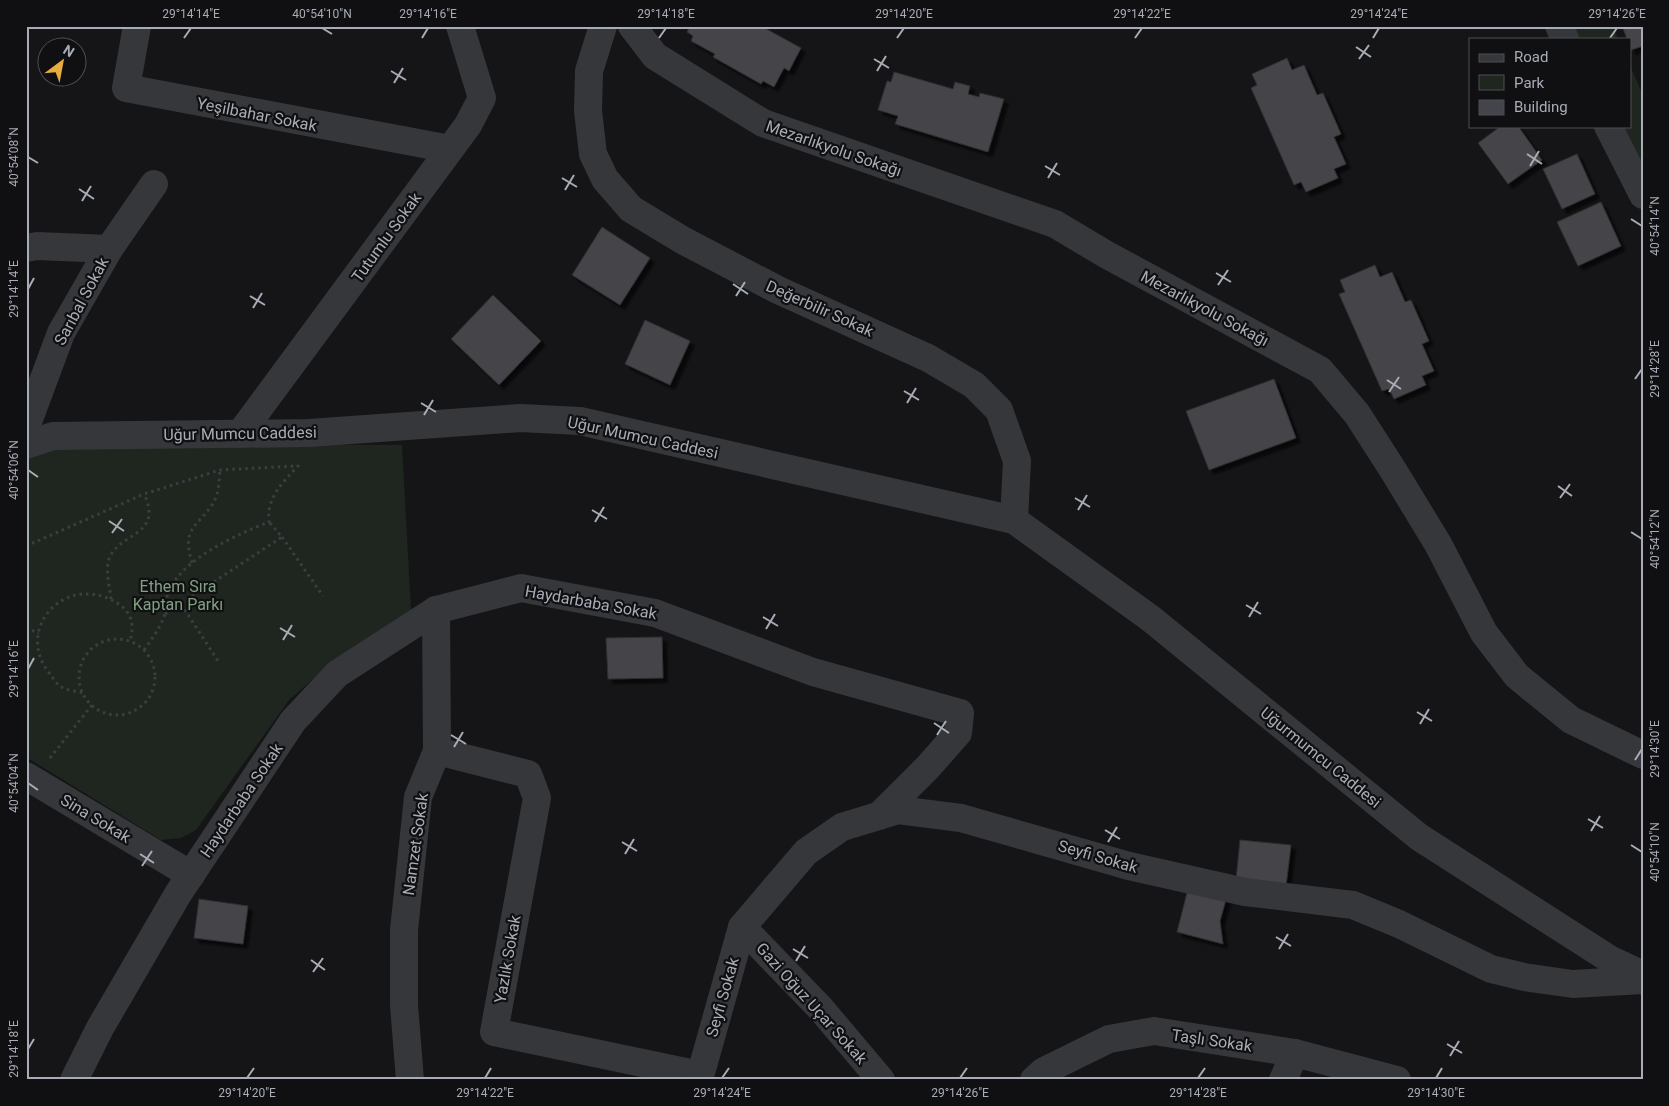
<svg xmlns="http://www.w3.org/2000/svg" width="1669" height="1106" font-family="Roboto,sans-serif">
<defs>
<filter id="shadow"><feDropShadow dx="4.5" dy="4.5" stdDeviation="1" flood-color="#0009"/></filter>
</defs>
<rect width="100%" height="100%" fill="#151517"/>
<g fill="#1f2620">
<polygon points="1572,26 1613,26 1618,39 1576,39"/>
<polygon points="1630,66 1643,95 1643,180 1616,126 1630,126"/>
<polygon points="59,443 402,445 411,610 329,665 289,700 196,830 181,838 161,840 26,757 26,456"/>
</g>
<g fill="#44454a" stroke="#2f2f33" filter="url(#shadow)">
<polygon points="690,26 761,26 801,48 789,71 784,68 774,87 763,81 761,84 713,57 715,54 691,41 693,36 687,32"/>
<polygon points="1622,26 1643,26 1643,46 1631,50 1630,39 1627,39"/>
<polygon points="1287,58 1292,70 1304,65 1317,95 1323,93 1341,134 1334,137 1346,164 1334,169 1338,178 1306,192 1301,182 1294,185 1251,88 1257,85 1252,74"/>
<polygon points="894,72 953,89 955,82 970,86 968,94 979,97 980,93 1004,99 988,152 895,124 898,116 878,110 887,81 891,82"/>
<polygon points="1501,126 1518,126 1542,160 1508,184 1478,143"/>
<polygon points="1577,154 1595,194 1562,209 1543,169"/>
<polygon points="1601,202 1621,246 1578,266 1557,222"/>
<polygon points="602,227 650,258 620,305 572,275"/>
<polygon points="1375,265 1380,277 1392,272 1405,302 1411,300 1429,341 1422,344 1434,371 1422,376 1426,385 1394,399 1389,389 1382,391 1339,294 1345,292 1340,280"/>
<polygon points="493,295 541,341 499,385 451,339"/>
<polygon points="645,320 690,341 670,385 625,364"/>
<polygon points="1274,379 1296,438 1209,470 1186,411"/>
<polygon points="662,637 663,678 608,679 606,638"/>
<polygon points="1240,840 1291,845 1286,886 1236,880"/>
<polygon points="1189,885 1227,896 1220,921 1223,944 1177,932"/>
<polygon points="199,899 248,906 243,944 194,938"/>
</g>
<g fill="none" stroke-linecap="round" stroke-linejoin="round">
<g stroke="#3c3e42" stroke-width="3" stroke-dasharray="2.5 4" stroke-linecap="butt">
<polyline points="282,537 323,596"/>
<polyline points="26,546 144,494 220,470 297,466"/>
<path d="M192,563C182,528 195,529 212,505C219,495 219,481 220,470"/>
<path d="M111,599C110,587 105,571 109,559C119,532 164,536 144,494"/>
<polyline points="181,604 220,664"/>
<polyline points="165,614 282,537 269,522"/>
<polyline points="26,628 39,633"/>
<circle cx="117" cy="677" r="38"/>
<path d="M144,650C153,637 162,626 166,610C167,604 166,596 169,591C183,558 238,534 269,522C266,498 283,482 298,466L297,461"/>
<path d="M82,693C75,691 65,690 60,686C56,683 53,678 50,674C12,628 68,569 120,605C133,614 134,627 130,641"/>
<polyline points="50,758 92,705"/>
</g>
<g stroke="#36373b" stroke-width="28">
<polyline points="137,26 126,88 450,149"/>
<polyline points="603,26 589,71 588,111 593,154 605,179 631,209 684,241 778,290 928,358 974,385 999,410 1017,461 1014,520"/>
<polyline points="632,26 655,56 763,123 1055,224 1107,255 1320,370 1357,414 1393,470 1438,544 1484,633 1517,676 1571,720 1643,755"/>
<polyline points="1559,26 1565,39"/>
<polyline points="1608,126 1643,195"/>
<polyline points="26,248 37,246 109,249"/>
<polyline points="26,427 61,333 109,249 154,184"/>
<polyline points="240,434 468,125 482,98 460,26"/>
<polyline points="26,445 53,436 309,433 520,418 580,421 1014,520 1150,618 1419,837 1611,960 1643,975"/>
<polyline points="437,751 528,774 537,798 494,1032 700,1075"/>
<polyline points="26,776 191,875"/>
<polyline points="742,927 821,1009 881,1080"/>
<polyline points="74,1080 100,1028 178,894 293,721 337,674 436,610 521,588 655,613 813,672 960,713 958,733 928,767 879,816"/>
<polyline points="410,1080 404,1005 404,930 418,797 437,751 436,610"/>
<polyline points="699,1080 742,927 806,852 842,827 898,810 961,818 1129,866 1245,892 1353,905 1399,924 1491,969 1524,977 1573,984 1643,980"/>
<polyline points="1034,1080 1044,1071 1109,1039 1154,1031 1295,1053 1397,1080"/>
<polyline points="1283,1080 1295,1053"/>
</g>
</g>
<path fill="none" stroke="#a8acb6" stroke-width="2" d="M322,28L332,34M184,38L191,28M422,38L428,28M659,38L666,28M897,38L904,28M1135,38L1142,28M1373,38L1379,28M1610,38L1617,28M1356,47L1371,57M874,59L889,68M1359,59L1369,45M391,71L406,80M877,71L886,56M394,83L403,68M1527,154L1542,164M28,157L38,163M1045,166L1060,175M1530,166L1539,151M562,178L577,187M1048,178L1057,163M79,189L94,199M565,190L574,175M82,201L91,186M1631,219L1642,226M1216,273L1231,282M733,284L748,294M1218,285L1228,270M28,289L34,278M250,296L265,305M736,296L745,282M253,308L262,293M1635,379L1642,369M1387,380L1401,389M904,391L919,400M1389,392L1399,377M421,403L436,412M907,403L916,388M424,415L433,400M28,470L38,477M1558,486L1572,496M1075,498L1090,507M1560,498L1570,484M592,510L607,519M1078,510L1087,495M109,521L124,531M595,522L604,507M1631,532L1642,539M112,533L122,519M1246,605L1261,614M763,617L778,626M1249,617L1258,602M280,628L295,637M766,629L775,614M283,640L292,625M28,669L34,658M1417,712L1432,721M934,723L949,733M1420,724L1429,709M451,735L466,744M937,735L946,721M454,747L463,732M1635,760L1642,749M28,783L38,790M1588,819L1603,828M1105,830L1120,839M1591,831L1600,816M622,842L637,851M1108,842L1117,827M1631,845L1642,852M140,854L154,863M625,854L634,839M142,866L152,851M1276,937L1291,946M793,949L808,958M1279,949L1288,934M311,960L325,970M796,961L805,946M313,972L323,958M1447,1044L1462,1053M28,1049L34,1039M1450,1056L1459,1041M247,1078L254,1068M485,1078L491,1068M722,1078L729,1068M960,1078L967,1068M1198,1078L1205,1068M1436,1078L1442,1068"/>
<g text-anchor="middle" stroke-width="4.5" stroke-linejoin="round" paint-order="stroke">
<g font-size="16" fill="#a8acb6" stroke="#101012">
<text transform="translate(257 114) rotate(11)" y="6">Yeşilbahar Sokak</text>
<text transform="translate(834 148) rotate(19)" y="6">Mezarlıkyolu Sokağı</text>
<text transform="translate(386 237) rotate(-54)" y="6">Tutumlu Sokak</text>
<text transform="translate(81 301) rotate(-62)" y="6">Sarıbal Sokak</text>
<text transform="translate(820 308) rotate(24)" y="6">Değerbilir Sokak</text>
<text transform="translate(1205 308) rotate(28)" y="6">Mezarlıkyolu Sokağı</text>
<text transform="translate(240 433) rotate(-1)" y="6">Uğur Mumcu Caddesi</text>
<text transform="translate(643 437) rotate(12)" y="6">Uğur Mumcu Caddesi</text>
<text transform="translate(591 602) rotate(10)" y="6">Haydarbaba Sokak</text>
<text transform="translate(1321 757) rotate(39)" y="6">Uğurmumcu Caddesi</text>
<text transform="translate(241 800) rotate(-56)" y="6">Haydarbaba Sokak</text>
<text transform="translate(96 818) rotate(31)" y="6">Sina Sokak</text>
<text transform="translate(415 844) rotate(-82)" y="6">Namzet Sokak</text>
<text transform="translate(1098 856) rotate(16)" y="6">Seyfi Sokak</text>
<text transform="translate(507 959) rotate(-80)" y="6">Yazlık Sokak</text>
<text transform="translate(722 997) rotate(-74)" y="6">Seyfi Sokak</text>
<text transform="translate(812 1003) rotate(48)" y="6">Gazi Oğuz Uçar Sokak</text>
<text transform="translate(1212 1040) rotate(8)" y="6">Taşlı Sokak</text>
</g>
<g font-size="16" fill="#80a082" stroke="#101012">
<text x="178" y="592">Ethem Sıra<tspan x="178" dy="18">Kaptan Parkı</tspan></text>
</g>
</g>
<rect width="1669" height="1106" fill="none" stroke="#101012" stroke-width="55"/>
<rect x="1469" y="38" width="162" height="90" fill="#101012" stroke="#4d4e54"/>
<rect x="1479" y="54" width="25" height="8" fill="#36373b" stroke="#4d4e54"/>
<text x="1514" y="62" font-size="15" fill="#a8acb6">Road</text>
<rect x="1479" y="75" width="25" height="15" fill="#1f2620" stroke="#4d4e54"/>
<text x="1514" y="88" font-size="15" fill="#a8acb6">Park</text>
<rect x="1479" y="100" width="25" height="15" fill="#44454a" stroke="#4d4e54"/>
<text x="1514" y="112" font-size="15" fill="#a8acb6">Building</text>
<g transform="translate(62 62) rotate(32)"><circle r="24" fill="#101012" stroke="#4d4e54"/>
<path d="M0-4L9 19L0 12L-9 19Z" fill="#e6ae3e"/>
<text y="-8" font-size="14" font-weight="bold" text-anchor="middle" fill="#a8acb6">N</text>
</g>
<rect x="28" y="28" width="1614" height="1050" fill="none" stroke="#a8acb6" stroke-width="2"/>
<g font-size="12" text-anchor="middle" fill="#a8acb6">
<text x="191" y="18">29°14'14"E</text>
<text x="322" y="18">40°54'10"N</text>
<text x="428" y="18">29°14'16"E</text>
<text x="666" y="18">29°14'18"E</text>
<text x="904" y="18">29°14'20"E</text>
<text x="1142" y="18">29°14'22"E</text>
<text x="1379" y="18">29°14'24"E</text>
<text x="1617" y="18">29°14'26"E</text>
<text transform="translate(14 157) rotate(-90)" y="4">40°54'08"N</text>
<text transform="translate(1655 226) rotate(-90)" y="4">40°54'14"N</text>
<text transform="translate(14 289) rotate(-90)" y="4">29°14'14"E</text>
<text transform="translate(1655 369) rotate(-90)" y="4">29°14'28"E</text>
<text transform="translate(14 470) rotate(-90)" y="4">40°54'06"N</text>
<text transform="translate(1655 539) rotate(-90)" y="4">40°54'12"N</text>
<text transform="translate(14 669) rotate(-90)" y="4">29°14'16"E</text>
<text transform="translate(1655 749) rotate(-90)" y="4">29°14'30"E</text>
<text transform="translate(14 783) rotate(-90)" y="4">40°54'04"N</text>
<text transform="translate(1655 852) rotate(-90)" y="4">40°54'10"N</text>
<text transform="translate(14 1049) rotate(-90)" y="4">29°14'18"E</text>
<text x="247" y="1097">29°14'20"E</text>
<text x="485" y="1097">29°14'22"E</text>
<text x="722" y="1097">29°14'24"E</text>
<text x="960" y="1097">29°14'26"E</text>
<text x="1198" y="1097">29°14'28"E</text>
<text x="1436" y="1097">29°14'30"E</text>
</g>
</svg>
